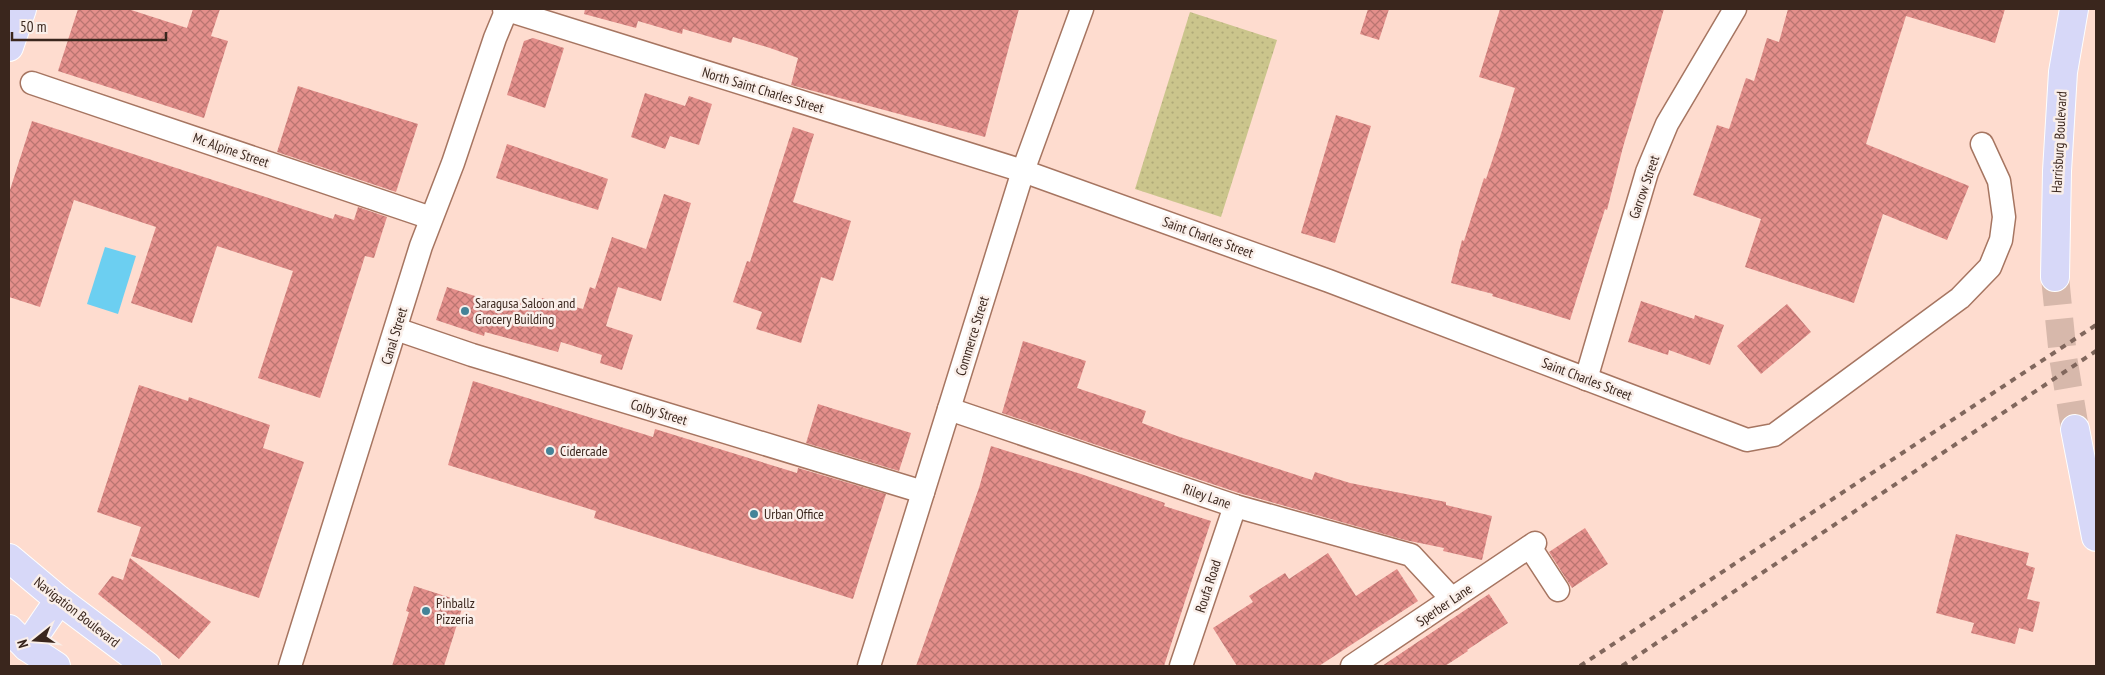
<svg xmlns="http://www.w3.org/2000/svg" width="2105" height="675" font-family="'PT Sans Narrow',sans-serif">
<defs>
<pattern id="grass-dots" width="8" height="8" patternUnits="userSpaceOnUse" patternTransform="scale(1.25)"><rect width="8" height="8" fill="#cbc58c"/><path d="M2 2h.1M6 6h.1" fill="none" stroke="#afa978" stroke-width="1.8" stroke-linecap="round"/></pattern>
<pattern id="building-cross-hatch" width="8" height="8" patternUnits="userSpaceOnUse" patternTransform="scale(1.25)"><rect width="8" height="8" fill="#e48f8b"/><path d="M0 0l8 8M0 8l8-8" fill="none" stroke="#ba7571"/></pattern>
</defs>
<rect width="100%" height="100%" fill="#fedccf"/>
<polygon fill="url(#grass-dots)" points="1190,12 1277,40 1221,217 1135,189"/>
<polygon fill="#6ccff1" points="105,247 136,256 118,314 87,304"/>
<g fill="url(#building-cross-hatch)">
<polygon points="78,9 128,9 187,28 193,9 220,9 211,36 228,41 204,118 58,71"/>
<polygon points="585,9 1019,9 985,137 791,85 798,58 770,48 733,37 731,43 683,29 682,34 638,21 636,28 584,14"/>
<polygon points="1368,9 1389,9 1379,40 1360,34"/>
<polygon points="1500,9 1664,9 1623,147 1607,210 1605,209 1570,320 1492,296 1493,294 1451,283 1462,240 1464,241 1484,178 1486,179 1500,137 1515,88 1479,77"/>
<polygon points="1788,9 2005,9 1995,43 1906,16 1866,144 1969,186 1947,240 1883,214 1854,303 1745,267 1761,219 1693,195 1717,125 1729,129 1746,78 1754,81 1767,38 1779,42"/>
<polygon points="533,38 564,48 545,108 507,95 524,41"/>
<polygon points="298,86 418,124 396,192 277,152"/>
<polygon points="645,93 685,106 689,96 712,104 699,145 670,136 665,149 631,137"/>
<polygon points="1336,115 1371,126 1335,243 1301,233"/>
<polygon points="32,121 333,219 335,214 354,220 358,207 387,217 374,258 365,256 320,398 258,378 293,271 217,246 192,323 131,303 156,227 74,200 40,307 9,297 9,193"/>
<polygon points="793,127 814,134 793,202 851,221 833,281 821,277 801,343 756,329 762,312 733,302 747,261 750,262"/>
<polygon points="507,144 608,179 598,210 496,178"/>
<polygon points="664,194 691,203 661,301 618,287 606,326 633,335 622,370 600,363 602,355 561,342 558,352 485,332 484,336 436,320 447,287 512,308 515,299 540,307 542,298 583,309 590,287 595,289 612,237 646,249"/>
<polygon points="1641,301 1694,319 1695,315 1724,325 1710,365 1669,350 1668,355 1628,342"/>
<polygon points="1787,304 1811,332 1761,374 1737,346"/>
<polygon points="1023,341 1086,361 1077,388 1146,411 1142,423 1177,436 1312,480 1315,472 1350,483 1446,502 1446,505 1492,516 1482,560 1443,551 1444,548 1405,540 1239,493 1002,413"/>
<polygon points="473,381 653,437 655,429 797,473 798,468 886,494 853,599 594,518 596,511 448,465"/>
<polygon points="139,385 188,401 189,397 270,425 263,448 304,462 259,598 131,556 141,527 97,512"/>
<polygon points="818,404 911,433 899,471 806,443"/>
<polygon points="991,446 1081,474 1165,503 1164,506 1211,521 1164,666 916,666 979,488"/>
<polygon points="1585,528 1608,564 1572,588 1549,552"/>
<polygon points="1956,534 2029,553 2026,565 2035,568 2027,599 2040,602 2033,632 2019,628 2015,644 1971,633 1974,623 1936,613"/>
<polygon points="1328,553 1356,596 1397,569 1418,601 1319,666 1237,666 1213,628 1253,602 1249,596 1285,573 1289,579"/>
<polygon points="130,558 211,622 179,659 98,594 112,576 123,580"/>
<polygon points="414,586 464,602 444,666 392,666 409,612 406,611"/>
<polygon points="1489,594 1508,623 1467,650 1468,651 1445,666 1382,666"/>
</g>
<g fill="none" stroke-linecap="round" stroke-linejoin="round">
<polyline stroke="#d7b8ab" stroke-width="28" stroke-dasharray="28 14" stroke-linecap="butt" points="2055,277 2063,357 2075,429"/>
<g stroke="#a67561" stroke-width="25">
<g id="minor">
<polyline points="504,9 1023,171 1329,281 1747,440 1774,435 1960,298 1990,267 2001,240 2004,217 1999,181 1982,144"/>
<polyline points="32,83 431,218"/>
<polyline points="396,329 472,355 923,492"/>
<polyline points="1586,379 1647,172 1667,124 1735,9"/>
<polyline points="949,409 1235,506 1411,555 1452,599"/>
<polyline points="1530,547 1558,590"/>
<polyline points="290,666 421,246 453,163 495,38 507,9"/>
<polyline points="869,666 1023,171 1082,9"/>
<polyline points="1181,666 1235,506"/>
<polyline points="1352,666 1535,543"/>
</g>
</g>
<g stroke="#fff" stroke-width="30">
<g id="major">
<polyline points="9,47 22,9"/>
<polyline points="2055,277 2057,171 2063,72 2074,9"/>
<polyline points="2075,429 2096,537"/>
<polyline points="9,558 59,600 147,666"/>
<polyline points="9,629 27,647 56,666"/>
<polyline points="27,647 59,600"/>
</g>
</g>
<use href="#minor" stroke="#fff" stroke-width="22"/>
<use href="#major" stroke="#d7d8f8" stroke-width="28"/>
<g stroke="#81675d" stroke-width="4" stroke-dasharray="6 6" stroke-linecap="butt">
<polyline points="1580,666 2096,325"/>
<polyline points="1622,666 2096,351"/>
</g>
</g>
<g fill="#448398" stroke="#faefea" stroke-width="2">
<circle cx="465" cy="311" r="5"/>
<circle cx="550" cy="451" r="5"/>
<circle cx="754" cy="514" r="5"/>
<circle cx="426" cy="611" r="5"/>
</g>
<g text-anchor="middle" stroke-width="5" stroke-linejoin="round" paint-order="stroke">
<g font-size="14" fill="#3a261d" stroke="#faefea">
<text transform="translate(763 90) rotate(17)" y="5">North Saint Charles Street</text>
<text transform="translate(2059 142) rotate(-87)" y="5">Harrisburg Boulevard</text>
<text transform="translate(231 150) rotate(19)" y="5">Mc Alpine Street</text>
<text transform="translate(1644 187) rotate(-71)" y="5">Garrow Street</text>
<text transform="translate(1208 237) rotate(20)" y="5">Saint Charles Street</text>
<text transform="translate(394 336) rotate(-73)" y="5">Canal Street</text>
<text transform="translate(972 336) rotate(-73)" y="5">Commerce Street</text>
<text transform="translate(1587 379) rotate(21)" y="5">Saint Charles Street</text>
<text transform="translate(659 412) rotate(17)" y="5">Colby Street</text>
<text transform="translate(1207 496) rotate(19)" y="5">Riley Lane</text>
<text transform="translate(1208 586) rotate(-72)" y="5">Roufa Road</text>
<text transform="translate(1444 605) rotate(-34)" y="5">Sperber Lane</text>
<text transform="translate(77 612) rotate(38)" y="5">Navigation Boulevard</text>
</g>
<g font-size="14" fill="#3a261d" stroke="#faefea" text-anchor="start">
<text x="475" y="308">Saragusa Saloon and<tspan x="475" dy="16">Grocery Building</tspan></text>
<text x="560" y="456">Cidercade</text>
<text x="764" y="519">Urban Office</text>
<text x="436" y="608">Pinballz<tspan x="436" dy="16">Pizzeria</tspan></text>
</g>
</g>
<rect width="2105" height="675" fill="none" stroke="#3a261d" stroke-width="20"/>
<g transform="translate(35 640) rotate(253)" stroke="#faefea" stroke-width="4" paint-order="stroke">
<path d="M0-4L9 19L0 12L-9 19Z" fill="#3a261d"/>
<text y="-8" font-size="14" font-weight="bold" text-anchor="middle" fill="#3a261d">N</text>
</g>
<path d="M12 32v8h154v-8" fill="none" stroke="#3a261d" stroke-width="2.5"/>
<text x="20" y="32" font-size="15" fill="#3a261d" stroke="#faefea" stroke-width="4" paint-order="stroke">50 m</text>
</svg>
